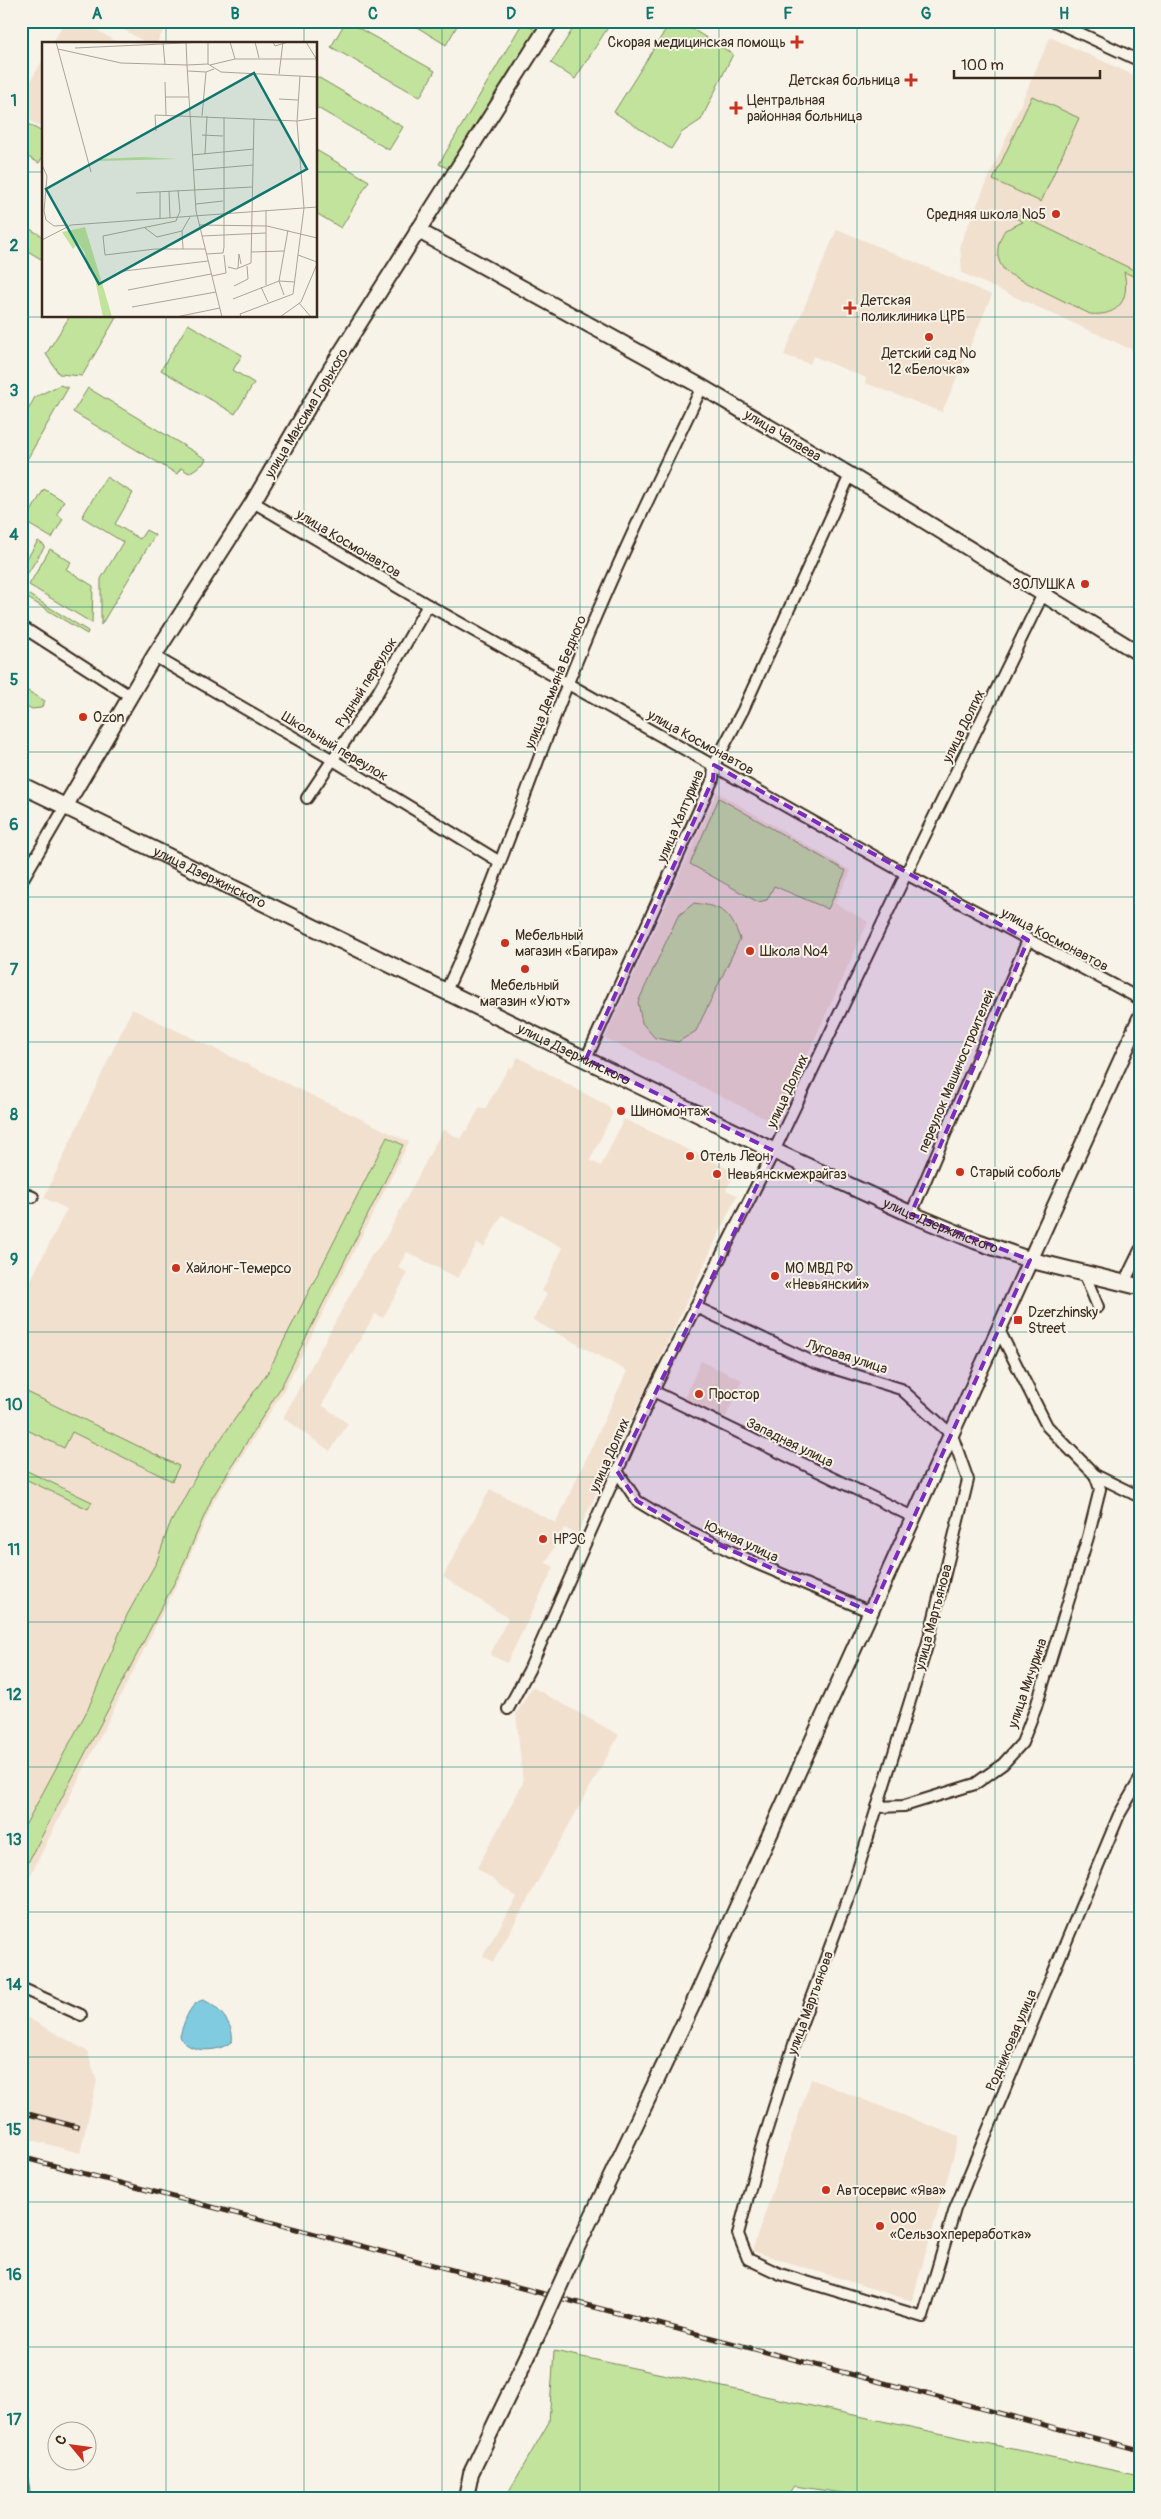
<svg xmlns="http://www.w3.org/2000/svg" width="1161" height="2519" font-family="Pangolin,sans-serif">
<rect width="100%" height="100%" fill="#f7f3e8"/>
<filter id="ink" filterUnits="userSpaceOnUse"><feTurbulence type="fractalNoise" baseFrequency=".02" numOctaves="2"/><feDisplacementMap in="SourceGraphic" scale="10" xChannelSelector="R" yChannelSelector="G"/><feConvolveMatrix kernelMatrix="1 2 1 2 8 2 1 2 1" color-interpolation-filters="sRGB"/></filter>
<g filter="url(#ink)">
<g fill="#f1e0ce">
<polygon points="65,21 82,21 120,44 52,44"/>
<polygon points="109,21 169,21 156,44 148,44"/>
<polygon points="1050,37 1140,78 1140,340 1135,351 962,273 960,244"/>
<polygon points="44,58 44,129 21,116 21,97"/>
<polygon points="837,229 992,295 942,412 865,383 866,378 813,356 810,364 784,355"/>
<polygon points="717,792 851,871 835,903 868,922 776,1124 605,1038"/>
<polygon points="132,1009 409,1142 284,1390 214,1501 183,1572 22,1892 21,1299 67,1209 44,1198"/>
<polygon points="518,1057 606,1105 613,1113 590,1160 601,1166 624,1119 735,1172 726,1190 737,1195 577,1534 564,1528 546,1563 554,1567 507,1663 490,1655 508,1618 443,1577 490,1489 556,1523 627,1371 533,1320 547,1294 542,1291 563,1248 502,1215 484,1247 477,1243 458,1278 407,1252 398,1267 408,1273 383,1318 375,1314 322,1405 348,1424 330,1451 283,1418 371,1256 384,1241 443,1129 460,1139 465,1130 467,1131 480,1107 485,1109 509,1067 512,1068"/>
<polygon points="701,1361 742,1380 724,1421 683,1401"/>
<polygon points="532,1687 619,1735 493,1962 483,1956 517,1897 477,1868 523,1783 516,1714"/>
<polygon points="21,2014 87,2051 97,2081 80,2153 21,2137"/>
<polygon points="811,2079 959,2137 912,2301 752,2251"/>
</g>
<g fill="#c1e39c" stroke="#7e865d">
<polygon points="346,21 435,71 420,97 331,47"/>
<polygon points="407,21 450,21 457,26 446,45"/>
<polygon points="578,21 612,21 575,79 551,63"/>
<polygon points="671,21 679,21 733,54 701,120 681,133 671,149 614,112"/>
<polygon points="523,22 538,32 449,169 439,164"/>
<polygon points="316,76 403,127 389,150 316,107"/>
<polygon points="1032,96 1079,118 1041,202 993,180"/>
<polygon points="21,120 44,133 44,154 39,163 21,153"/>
<polygon points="316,150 369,181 341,228 316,213"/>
<path d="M1012,211L1140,273V279L1124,272C1130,298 1120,317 1090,314L1007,273C994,260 996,244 1005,230L1023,222L1010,215Z"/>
<polygon points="21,224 44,237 44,254 41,259 21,247"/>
<polygon points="70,316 117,316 82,376 59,374 46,354"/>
<polygon points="188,324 242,355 233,370 254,383 235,414 161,370"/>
<polygon points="60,385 68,388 21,470 21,423 35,397"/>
<polygon points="88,388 206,459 203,464 189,473 181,468 177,474 73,412"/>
<polygon points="106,477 133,493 115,524 140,539 146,530 155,535 101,625 101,579 123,542 82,517"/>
<polygon points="44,489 64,501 57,514 63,519 52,538 25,522"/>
<polygon points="38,541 45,546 21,584 21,568"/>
<polygon points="50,549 71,562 66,569 93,586 92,623 29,585"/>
<polygon points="21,590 88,631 87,634 21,594"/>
<polygon points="21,687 45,701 41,708 32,709 21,703"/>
<polygon points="719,798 846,871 828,909 774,886 767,900 758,902 690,864"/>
<path d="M694,903C723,907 730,911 740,939L696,1031L678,1042L655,1038L642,1023L638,1002L678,916Z"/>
<polygon points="387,1137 403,1145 281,1387 212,1498 180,1572 21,1876 21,1833 88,1709 127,1615 157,1561 169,1526 201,1467 268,1372"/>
<polygon points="21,1389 179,1466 172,1481 72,1432 64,1448 21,1427"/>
<polygon points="21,1468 92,1502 88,1509 21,1477"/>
<polygon points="554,2351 1140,2476 1140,2498 1003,2498 996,2494 993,2498 876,2498 794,2486 785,2498 505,2498 549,2422"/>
</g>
<path fill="#80cbdf" stroke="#648b92" d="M203,2000C217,2005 235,2025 232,2041C220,2053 187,2054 180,2036C184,2023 189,2003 203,2000Z"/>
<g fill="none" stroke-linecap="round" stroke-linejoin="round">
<g stroke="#3b2a1e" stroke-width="14">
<g id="street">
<polyline points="1054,21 1140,61"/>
<polyline points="253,502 428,605 906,874 1140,999"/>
<polyline points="21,626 130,696"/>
<polyline points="154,656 333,760 500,862"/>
<polyline points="307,798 378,692 428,605"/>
<polyline points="21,882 65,807"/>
<path d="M446,991C493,891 527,785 568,683C608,582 655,485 702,387"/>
<polyline points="586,1059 713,779 714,765 743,710 850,475"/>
<polyline points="21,1192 33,1197"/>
<polyline points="911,1214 1028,940"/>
<polyline points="1084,1273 1098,1307"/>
<polyline points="1124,1283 1140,1250"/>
<polyline points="696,1307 813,1362 901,1389 952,1435 968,1480 927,1646 854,1882 794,2044 761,2148 738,2234 748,2259 780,2274 923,2317 955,2209 1119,1815 1140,1779"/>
<polyline points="999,1330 1047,1426 1095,1475 1140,1497"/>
<polyline points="653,1391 915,1518"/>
<polyline points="617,1471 637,1501 675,1524 751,1561 871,1612"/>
<polyline points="508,1709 529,1670 653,1391 774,1151 906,874 1043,594"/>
<polyline points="877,1807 904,1806 975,1784 1003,1764 1022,1743 1036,1707 1088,1537 1100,1489 1095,1475"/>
<polyline points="21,1988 81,2015"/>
</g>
</g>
<g stroke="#3b2a1e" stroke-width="18">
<g id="secondary">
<polyline points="417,230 702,387 850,475 1140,654"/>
<polyline points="65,807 154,656 253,502 331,368 551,21"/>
<polyline points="575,2252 692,2006 1140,1018"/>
<polyline points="466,2498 471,2473 539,2332"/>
</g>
</g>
<g stroke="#3b2a1e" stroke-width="19">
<g id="primary">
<path id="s1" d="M21,785L774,1151L911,1214L976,1241L1030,1260L1140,1287"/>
</g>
</g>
<use href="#street" stroke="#f7f3e8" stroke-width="10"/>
<use href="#secondary" stroke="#f7f3e8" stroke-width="14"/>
<use href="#primary" stroke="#f7f3e8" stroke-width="15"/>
<g stroke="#3b2a1e" stroke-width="5">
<g id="rail">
<polyline points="21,2112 77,2127"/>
<polyline points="21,2157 1140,2450"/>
<polyline points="21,2451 29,2498"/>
</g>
</g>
<use href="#rail" stroke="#f7f3e8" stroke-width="3" stroke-dasharray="9" stroke-linecap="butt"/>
<g stroke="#3b2a1e" stroke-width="18" stroke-linecap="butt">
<polyline id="secondary-bridge" points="539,2332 575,2252"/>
</g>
<use href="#secondary-bridge" stroke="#f7f3e8" stroke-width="14"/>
</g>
</g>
<path fill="#7b2cbf" fill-opacity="0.2" stroke="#7b2cbf" stroke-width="4" stroke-dasharray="10 6" stroke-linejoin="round" d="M714,765L1028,940L911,1214L1030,1260L871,1612L692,1533L637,1501L617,1471L774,1151L586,1059L713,779Z"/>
<path fill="none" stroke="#0f766e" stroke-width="1" stroke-opacity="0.55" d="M166,21V44M304,21V44M442,21V2498M580,21V2498M719,21V2498M857,21V2498M995,21V2498M21,172H44M316,172H1140M166,316V2498M304,316V2498M21,317H1140M21,462H1140M21,607H1140M21,752H1140M21,897H1140M21,1042H1140M21,1187H1140M21,1332H1140M21,1477H1140M21,1622H1140M21,1767H1140M21,1912H1140M21,2057H1140M21,2202H1140M21,2347H1140"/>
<g fill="#c8321e" stroke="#f7f3e8" stroke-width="2">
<path d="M794.5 34.5h5v5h5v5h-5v5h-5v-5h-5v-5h5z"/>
<path d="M908.5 72.5h5v5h5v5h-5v5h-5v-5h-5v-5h5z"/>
<path d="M733.5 100.5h5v5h5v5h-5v5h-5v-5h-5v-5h5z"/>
<circle cx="1056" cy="214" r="5"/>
<path d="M847.5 300.5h5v5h5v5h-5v5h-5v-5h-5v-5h5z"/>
<circle cx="929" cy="337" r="5"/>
<circle cx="1085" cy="584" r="5"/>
<circle cx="83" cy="717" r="5"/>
<circle cx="505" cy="943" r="5"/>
<circle cx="750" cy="951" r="5"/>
<circle cx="525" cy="969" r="5"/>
<circle cx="621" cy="1111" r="5"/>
<circle cx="690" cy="1156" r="5"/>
<circle cx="960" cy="1172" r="5"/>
<circle cx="717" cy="1174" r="5"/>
<circle cx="176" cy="1268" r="5"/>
<circle cx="775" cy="1276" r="5"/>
<rect x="1013" y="1315" width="10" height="10" rx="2.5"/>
<circle cx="699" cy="1394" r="5"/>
<circle cx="543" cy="1539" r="5"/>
<circle cx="826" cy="2190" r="5"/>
<circle cx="880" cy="2226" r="5"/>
</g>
<g text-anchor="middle" stroke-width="4" stroke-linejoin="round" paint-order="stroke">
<g font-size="14" fill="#3b2a1e" stroke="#f7f3e8" text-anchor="start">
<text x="786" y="47" text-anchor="end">Скорая медицинская помощь</text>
<text x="900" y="85" text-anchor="end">Детская больница</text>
<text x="747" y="105">Центральная<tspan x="747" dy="16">районная больница</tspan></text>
<text x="1046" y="219" text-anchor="end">Средняя школа №5</text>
<text x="861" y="305">Детская<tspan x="861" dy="16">поликлиника ЦРБ</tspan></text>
<text x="929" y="358" text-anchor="middle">Детский сад №<tspan x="929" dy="16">12 «Белочка»</tspan></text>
<text x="1075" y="589" text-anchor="end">ЗОЛУШКА</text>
<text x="93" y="722">Ozon</text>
<text x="515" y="940">Мебельный<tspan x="515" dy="16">магазин «Багира»</tspan></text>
<text x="760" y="956">Школа №4</text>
<text x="525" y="990" text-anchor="middle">Мебельный<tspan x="525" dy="16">магазин «Уют»</tspan></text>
<text x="631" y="1116">Шиномонтаж</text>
<text x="700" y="1161">Отель Леон</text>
<text x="970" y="1177">Старый соболь</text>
<text x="727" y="1179">Невьянскмежрайгаз</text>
<text x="186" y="1273">Хайлонг-Темерсо</text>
<text x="785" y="1273">МО МВД РФ<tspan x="785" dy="16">«Невьянский»</tspan></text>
<text x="1028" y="1317">Dzerzhinsky<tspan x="1028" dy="16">Street</tspan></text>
<text x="709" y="1399">Простор</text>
<text x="553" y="1544">НРЭС</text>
<text x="836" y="2195">Автосервис «Ява»</text>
<text x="890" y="2223">ООО<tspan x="890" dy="16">«Сельзохпереработка»</tspan></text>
</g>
<g font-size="14" fill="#3b2a1e" stroke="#f7f3e8">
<text transform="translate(306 413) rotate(-59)" y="5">улица Максима Горького</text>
<text transform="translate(783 435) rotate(31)" y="5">улица Чапаева</text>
<text transform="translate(349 543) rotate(31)" y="5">улица Космонавтов</text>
<text transform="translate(366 682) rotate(-58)" y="5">Рудный переулок</text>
<text transform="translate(555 682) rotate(-68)" y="5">улица Демьяна Бедного</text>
<text transform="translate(963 726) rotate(-64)" y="5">улица Долгих</text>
<text transform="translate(701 742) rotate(29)" y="5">улица Космонавтов</text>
<text transform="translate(335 746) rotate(31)" y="5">Школьный переулок</text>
<text transform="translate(680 816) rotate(-67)" y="5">улица Халтурина</text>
<text dy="5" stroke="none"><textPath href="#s1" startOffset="210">улица Дзержинского</textPath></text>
<text transform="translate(1055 939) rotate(28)" y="5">улица Космонавтов</text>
<text dy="5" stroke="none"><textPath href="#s1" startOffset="615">улица Дзержинского</textPath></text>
<text transform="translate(956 1071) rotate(-67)" y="5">переулок Машиностроителей</text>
<text transform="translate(787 1091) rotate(-65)" y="5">улица Долгих</text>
<text dy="5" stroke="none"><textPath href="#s1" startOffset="1020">улица Дзержинского</textPath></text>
<text transform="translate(847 1356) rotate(18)" y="5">Луговая улица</text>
<text transform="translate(790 1442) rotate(26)" y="5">Западная улица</text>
<text transform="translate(609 1455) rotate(-66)" y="5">улица Долгих</text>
<text transform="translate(742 1541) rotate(25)" y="5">Южная улица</text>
<text transform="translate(933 1617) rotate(-75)" y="5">улица Мартьянова</text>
<text transform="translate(1027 1683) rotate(-71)" y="5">улица Мичурина</text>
<text transform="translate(810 2003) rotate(-70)" y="5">улица Мартьянова</text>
<text transform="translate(1011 2040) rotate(-67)" y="5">Родниковая улица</text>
</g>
</g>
<g transform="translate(42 42)">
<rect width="275" height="275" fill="#f7f3e8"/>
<path d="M100,115L136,117L57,119V117ZM43,185L64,254L70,275H61L51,228L46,227L43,211L36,201L31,207L20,190Z" fill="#c1e39c"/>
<path fill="none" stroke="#aca397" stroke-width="1" d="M14,0L49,130M121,0L123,23M166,0V22M188,0L193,17M213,0L217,16M231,0L233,4L246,0M264,0L275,18M33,6L163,0M16,7L79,21L145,23L144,0M168,23L193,17H275M146,29L164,30M237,32L241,0M123,40L124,73M124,55H147M237,57L256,58M160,74L164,30L172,27M114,89L113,73L255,79L275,76M160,93L181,94M163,112L165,74M150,113L212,107M0,123L5,134L2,169L4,178L12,184L26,183M152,128L211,123M136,148L138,169L134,179L61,194L63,213L113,207H163M127,149L128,176M94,151L210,145M154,162L181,159M118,176V150M157,183L225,184L275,196M103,186L115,195L140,189M160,194L224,191M0,198L29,183L275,165M141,207L140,189L148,175M209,210L242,209M164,212L181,211L182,205V75M256,213L275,220M186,225L194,227L209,221L212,76M196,226L197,212L199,222M82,229L166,219M170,234L184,231L182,213M224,243V168M192,244L206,237L205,224M219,245L226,260M86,248L169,232M242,253L237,239L246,188M191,257L237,239L253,240M257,261L269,275M90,265L174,250M134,275L178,266M180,275L154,169L145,23L166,22L179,30L275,35M199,275L198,272L251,252L262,166L255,80L258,34M238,275L259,260L275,222"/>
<path fill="#0f766e" fill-opacity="0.15" stroke="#0f766e" stroke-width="2.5" d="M212,31L265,127L57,242L4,147Z"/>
<rect width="275" height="275" fill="none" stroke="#3b2a1e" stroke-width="2.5"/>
</g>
<rect width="1161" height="2519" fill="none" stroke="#f7f3e8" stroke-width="55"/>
<g transform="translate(72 2446) rotate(299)"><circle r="24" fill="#f7f3e8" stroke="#aca397"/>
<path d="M0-4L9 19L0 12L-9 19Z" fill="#c8321e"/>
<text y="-8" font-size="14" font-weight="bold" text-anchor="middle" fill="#3b2a1e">С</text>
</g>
<path d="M954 70v8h146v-8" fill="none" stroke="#3b2a1e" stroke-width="2.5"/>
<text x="961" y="70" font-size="15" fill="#3b2a1e" stroke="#f7f3e8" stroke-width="4" paint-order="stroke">100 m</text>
<rect x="28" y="28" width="1106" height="2464" fill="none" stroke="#0f766e" stroke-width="2"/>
<g font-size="16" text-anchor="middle" font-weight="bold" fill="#0f766e">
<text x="97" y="19">A</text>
<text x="235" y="19">B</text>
<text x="373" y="19">C</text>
<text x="511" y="19">D</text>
<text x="650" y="19">E</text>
<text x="788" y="19">F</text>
<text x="926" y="19">G</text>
<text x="1064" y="19">H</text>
<text x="14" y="106">1</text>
<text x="14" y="251">2</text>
<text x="14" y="396">3</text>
<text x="14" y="540">4</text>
<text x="14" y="685">5</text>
<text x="14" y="830">6</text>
<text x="14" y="975">7</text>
<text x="14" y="1120">8</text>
<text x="14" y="1265">9</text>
<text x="14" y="1410">10</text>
<text x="14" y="1555">11</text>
<text x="14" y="1700">12</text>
<text x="14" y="1845">13</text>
<text x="14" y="1990">14</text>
<text x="14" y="2135">15</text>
<text x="14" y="2280">16</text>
<text x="14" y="2425">17</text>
</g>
</svg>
